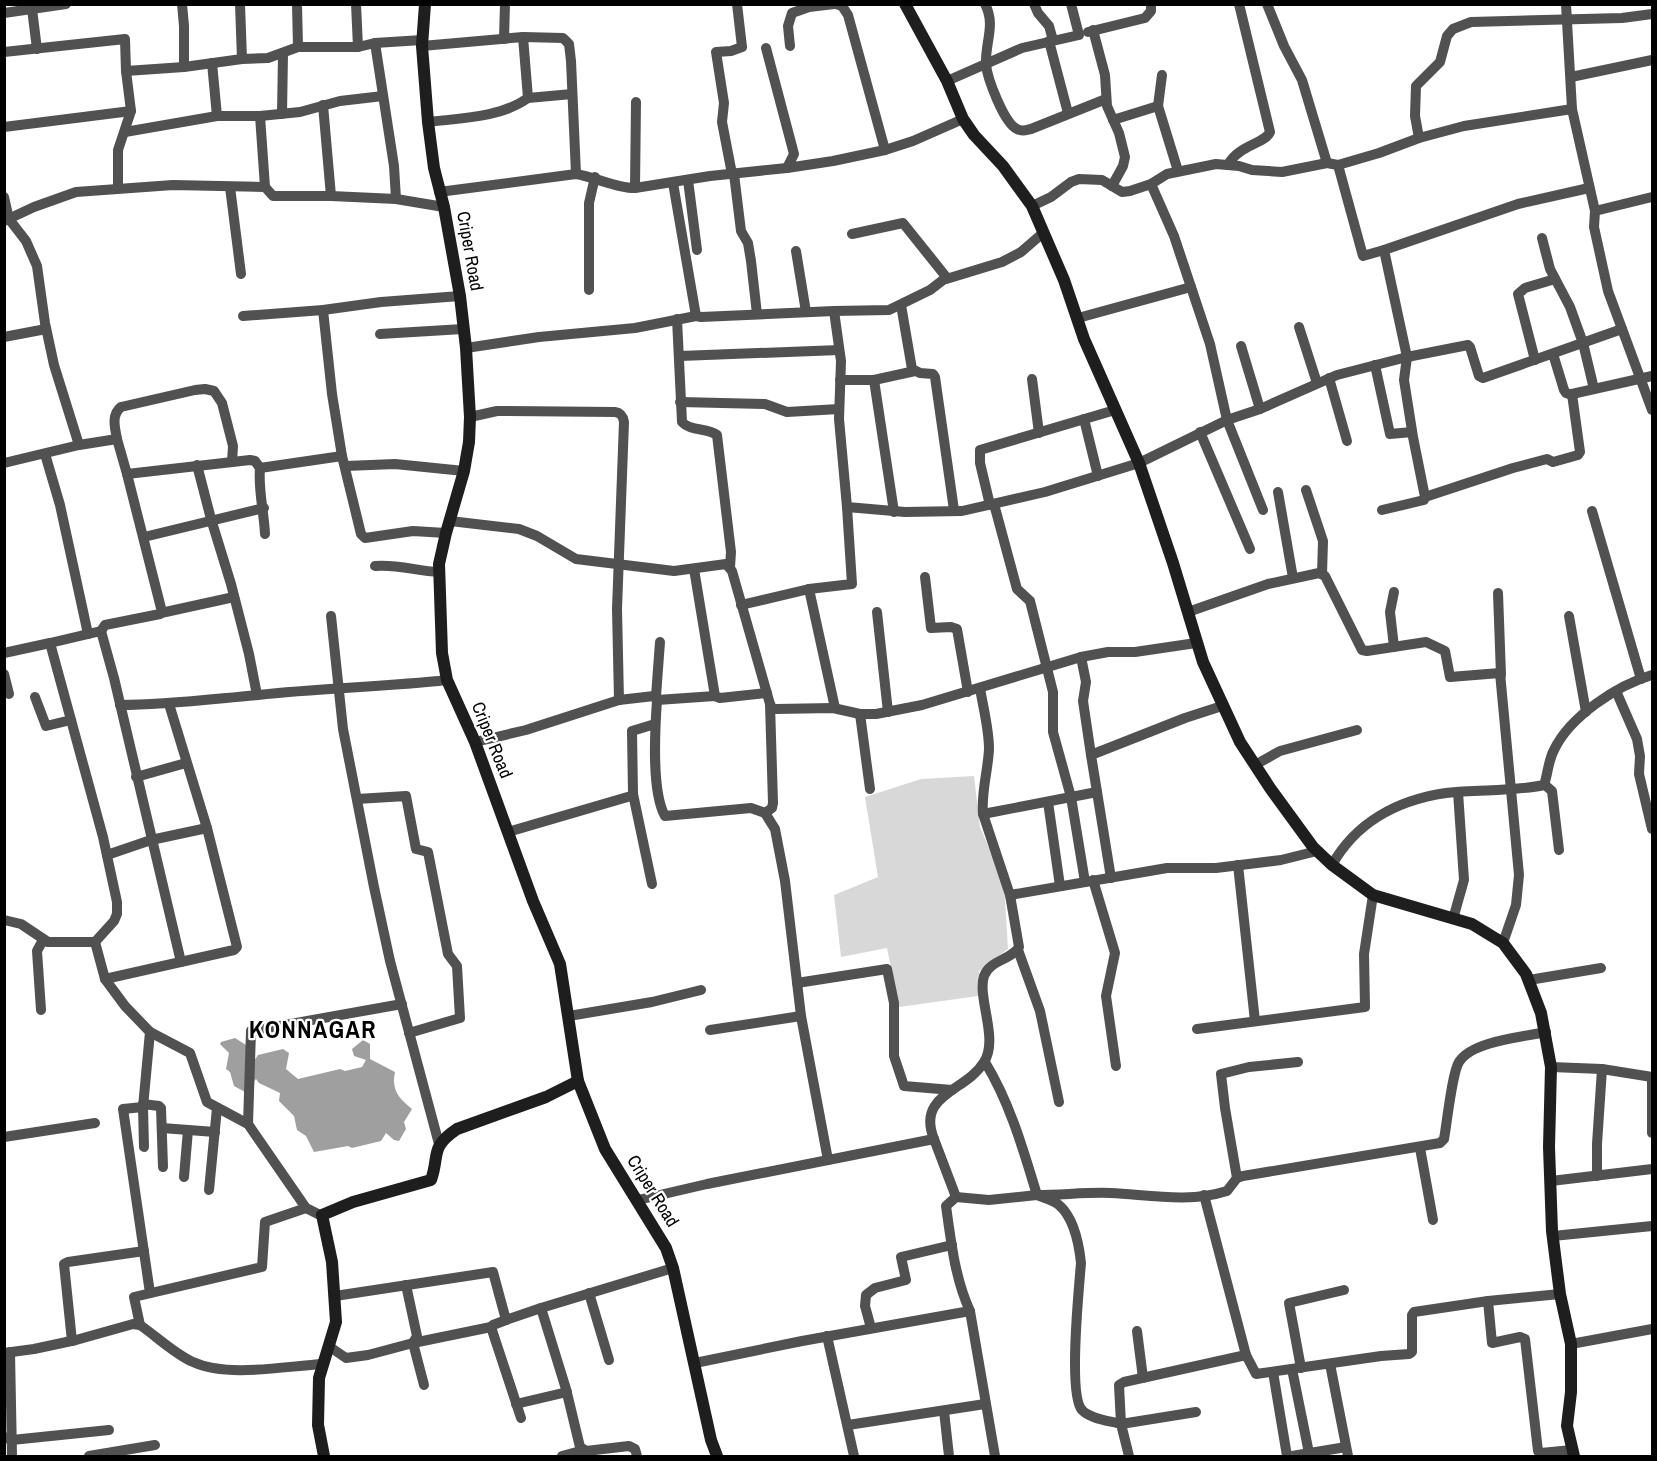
<svg xmlns="http://www.w3.org/2000/svg" width="1657" height="1461" font-family="'Archivo Narrow',sans-serif">
<rect width="100%" height="100%" fill="#fff"/>
<polygon fill="#d8d8d8" points="974,776 980,827 1004,884 1008,949 979,971 978,996 899,1007 887,948 841,957 834,895 878,877 865,797 921,779"/>
<path fill="#9f9f9f" d="M235,1038L246,1045L252,1064L258,1055L283,1049L289,1053L286,1069L298,1079L340,1069L345,1071L362,1067L366,1060L354,1056L352,1049L363,1040L370,1044V1059L395,1072C391,1090 399,1098 412,1109L404,1122L406,1129L399,1141L394,1140L386,1133L381,1141L352,1148L348,1146L314,1152L306,1136L297,1130L294,1116L279,1101L280,1093L259,1083L256,1079L245,1092L234,1086L230,1072L226,1069L229,1053L220,1044L221,1042Z"/>
<g fill="none" stroke-linecap="round" stroke-linejoin="round">
<g stroke="#515151" stroke-width="10">
<polyline points="182,4 184,26 184,67"/>
<polyline points="240,4 242,59"/>
<polyline points="297,4 298,47"/>
<polyline points="356,4 358,47"/>
<polyline points="836,4 842,6 848,15 885,150"/>
<path d="M985,4C996,25 985,42 986,64C987,78 1004,123 1017,129C1022,132 1026,130 1031,129L1106,99"/>
<polyline points="1034,4 1038,13 1049,26 1053,40"/>
<polyline points="1267,4 1284,46 1302,80 1327,163"/>
<polyline points="1566,4 1572,109 1595,211 1594,227 1608,291 1652,410"/>
<polyline points="32,9 37,49"/>
<polyline points="4,13 66,4"/>
<polyline points="1093,30 1105,75 1107,106 1119,133 1125,157 1123,166 1112,186"/>
<polyline points="1088,32 1145,18 1151,11 1151,4"/>
<polyline points="523,37 563,38 569,44 571,61 576,174"/>
<polyline points="504,39 505,4"/>
<polyline points="1049,41 1068,113"/>
<polyline points="375,43 394,166 396,199"/>
<path d="M422,46L523,37L528,98C500,118 461,118 428,122"/>
<polyline points="790,46 788,26 792,13 809,7 834,4"/>
<polyline points="766,48 794,154 787,168"/>
<polyline points="4,52 125,39 126,71 184,67 242,59 268,58 298,47 358,47 375,43 422,40"/>
<polyline points="212,63 217,116"/>
<polyline points="1162,75 1158,106 1178,171"/>
<polyline points="1571,77 1652,60"/>
<polyline points="947,81 1022,48 1079,35 1071,4"/>
<polyline points="528,98 572,94"/>
<polyline points="323,105 331,196"/>
<polyline points="282,114 283,54"/>
<polyline points="260,116 265,187"/>
<polyline points="1113,120 1158,106"/>
<polyline points="4,127 131,111"/>
<polyline points="125,132 217,116 260,116 300,112 340,101 383,96"/>
<polyline points="1419,138 1415,116 1416,86 1440,62 1447,36 1453,29 1471,22 1622,18 1652,14"/>
<path d="M1228,165C1238,145 1265,144 1270,132L1239,4"/>
<polyline points="1338,165 1363,256 1384,250 1407,357 1404,380 1413,437 1425,497 1424,500 1382,510"/>
<polyline points="732,174 722,122 724,103 716,52 731,51 742,47 737,4"/>
<polyline points="734,174 741,231 748,243 751,261 757,314"/>
<polyline points="688,180 697,250"/>
<polyline points="673,183 696,316"/>
<polyline points="1151,184 1174,236 1210,344 1227,420 1263,510"/>
<polyline points="230,187 241,274"/>
<polyline points="118,188 118,150 131,111 126,71"/>
<polyline points="635,188 636,102"/>
<path d="M439,192L576,174C594,177 620,189 635,188L710,176L787,168L833,161L885,150L913,141L963,119"/>
<polyline points="4,197 9,219 26,241 37,266 45,323 54,365 79,445"/>
<polyline points="1032,206 1051,197 1071,182 1079,179 1102,180 1122,192 1130,191 1151,184 1167,174 1216,164 1239,166 1252,170 1282,172 1327,163 1338,165 1379,153 1419,138 1464,126 1572,109"/>
<polyline points="1595,211 1652,197"/>
<polyline points="4,221 34,207 76,192 173,185 265,187 273,196 331,196 396,199 444,207"/>
<polyline points="852,234 903,223 947,278"/>
<polyline points="1542,238 1550,269 1570,307 1583,343 1594,389"/>
<polyline points="1384,250 1518,204 1589,188"/>
<polyline points="796,251 806,312"/>
<polyline points="589,290 589,203 595,177"/>
<polyline points="901,305 912,369 920,373 933,374 935,377 954,510"/>
<polyline points="323,310 332,394 342,456"/>
<polyline points="834,311 889,310 930,290 943,280 1002,262 1021,252 1043,233"/>
<polyline points="243,316 323,310 381,302 460,296"/>
<polyline points="1078,318 1191,287"/>
<path d="M677,319L682,422C691,432 707,427 717,435L731,552L730,567"/>
<polyline points="1299,327 1317,383"/>
<polyline points="380,334 463,329"/>
<polyline points="4,337 46,329"/>
<polyline points="1241,346 1260,409"/>
<polyline points="466,348 539,337 635,328 696,316 701,317 834,311 841,361 839,419 847,507"/>
<polyline points="1553,354 1564,390 1566,393 1572,395"/>
<polyline points="680,356 839,350"/>
<polyline points="1535,360 1518,294 1525,288 1555,279"/>
<polyline points="1375,365 1390,434 1412,432"/>
<polyline points="1329,378 1347,441"/>
<polyline points="1032,379 1039,433"/>
<polyline points="840,380 874,380 915,371"/>
<polyline points="874,380 894,512"/>
<polyline points="680,402 765,404 787,412 839,409"/>
<path d="M470,417L497,411L615,412C621,413 623,416 624,422L617,609L619,700"/>
<polyline points="1084,419 1098,476"/>
<polyline points="1200,432 1250,549"/>
<path d="M117,439C115,428 111,415 121,407L195,390L205,389L214,391L222,403L233,446L232,462"/>
<polyline points="45,454 60,505 88,634"/>
<polyline points="4,463 79,445 117,439 127,474 250,460 255,461 260,468 342,456 361,534 365,538 413,531 446,533"/>
<polyline points="197,465 211,519 231,584 249,654 257,695"/>
<polyline points="346,466 395,464 464,471"/>
<path d="M260,468C258,490 264,512 265,534"/>
<polyline points="1306,490 1323,541 1322,574"/>
<polyline points="1278,492 1293,578"/>
<polyline points="1425,497 1513,468 1547,459 1553,462 1578,455 1580,452 1572,394 1652,376"/>
<polyline points="994,504 1017,589 1030,601 1053,692 1053,732 1071,797 1085,882"/>
<polyline points="990,505 980,463 980,450 1115,410"/>
<polyline points="1592,511 1641,679"/>
<polyline points="450,521 519,529 537,536 576,559 674,571 726,564 732,571 770,704 772,708 776,709 833,708 860,714 876,714 922,705 1081,657 1108,652 1135,652 1196,643"/>
<polyline points="144,537 264,508"/>
<path d="M375,566C397,564 417,571 439,572"/>
<polyline points="694,569 715,696 720,698 767,693"/>
<polyline points="925,577 931,628 951,627 957,629 968,692"/>
<polyline points="809,589 835,708"/>
<polyline points="1394,592 1390,612 1394,647"/>
<polyline points="1498,593 1501,675"/>
<polyline points="741,605 809,589 852,584 847,507 905,512 962,511 1045,492 1139,463 1227,420 1260,409 1337,375 1407,357 1468,345 1470,347 1479,376 1483,378 1622,329"/>
<polyline points="877,612 888,712"/>
<polyline points="1188,612 1268,584 1319,573 1325,576 1362,650 1367,651 1426,642 1445,651 1450,677 1500,673 1519,875 1516,905 1503,943"/>
<polyline points="161,613 234,597"/>
<polyline points="331,616 343,729 374,887 390,961 439,1144"/>
<polyline points="1569,616 1586,712"/>
<polyline points="101,631 105,625 160,614 162,612 127,474"/>
<polyline points="50,643 101,631 114,678 181,962"/>
<polyline points="4,653 50,643 103,837 117,902 117,914 114,921 95,942 48,942 21,924 4,920"/>
<polyline points="1081,657 1086,682 1083,701 1091,755"/>
<polyline points="4,674 9,694"/>
<polyline points="1616,691 1637,739 1640,756 1639,774 1652,829"/>
<polyline points="656,696 660,642"/>
<polyline points="35,697 46,726 71,720"/>
<polyline points="657,700 715,696"/>
<path d="M120,705C167,705 212,699 258,695C321,688 384,687 447,680"/>
<polyline points="860,714 870,789"/>
<path d="M475,742L526,730L619,700L654,696L657,700C655,729 651,791 665,816L751,808L765,813L775,829L785,881L801,1016L828,1160"/>
<polyline points="1255,765 1280,751 1357,730"/>
<polyline points="136,777 186,763"/>
<polyline points="1545,785 1552,791 1559,850"/>
<polyline points="633,794 652,884"/>
<polyline points="357,799 406,796 416,849 428,852 448,954 457,966 460,1018 409,1033"/>
<polyline points="1048,802 1060,886"/>
<polyline points="765,813 772,808 773,803 770,704"/>
<polyline points="983,814 1097,792"/>
<polyline points="508,832 631,796 633,793 632,731 655,724"/>
<polyline points="107,855 151,840 207,828 169,704"/>
<polyline points="1238,865 1255,1021"/>
<path d="M1332,865C1356,822 1398,800 1446,793C1478,789 1512,792 1544,785C1548,774 1548,761 1554,750C1570,716 1618,685 1652,675"/>
<polyline points="1111,878 1091,755 1185,718 1222,706"/>
<polyline points="1093,880 1115,953 1106,996 1116,1066"/>
<polyline points="1010,895 1167,868 1216,868 1281,860 1317,851"/>
<polyline points="1453,919 1464,880 1458,792"/>
<polyline points="95,942 105,979 125,1006 150,1032 143,1107 144,1147"/>
<polyline points="1018,950 1040,1011 1059,1102"/>
<polyline points="105,979 234,950 237,947 207,828"/>
<polyline points="1529,980 1601,968"/>
<polyline points="797,983 887,969 894,1003 894,1056 904,1086 952,1090"/>
<polyline points="41,1010 37,951 43,940"/>
<polyline points="569,1016 652,1002 701,990"/>
<polyline points="1197,1029 1365,1007 1364,954 1373,895"/>
<polyline points="710,1030 801,1016"/>
<polyline points="150,1032 190,1053 207,1102 248,1124 306,1208 322,1216"/>
<path d="M985,1062C1010,1103 1023,1149 1037,1195L989,1200L956,1197L946,1206C951,1241 955,1279 970,1311L995,1456"/>
<polyline points="1551,1067 1602,1069 1652,1077"/>
<polyline points="1652,1077 1652,1133"/>
<polyline points="143,1104 159,1106 161,1108 163,1167"/>
<polyline points="143,1107 123,1109 150,1293"/>
<polyline points="248,1124 251,1031 402,1004"/>
<polyline points="162,1128 215,1132"/>
<polyline points="4,1137 95,1123"/>
<path d="M934,1139C916,1094 966,1092 984,1062C999,1039 977,998 984,976C990,960 1011,960 1019,947L1010,895L983,814C981,792 988,771 989,749C989,729 983,707 980,688"/>
<polyline points="1420,1148 1433,1220"/>
<polyline points="1597,1176 1597,1144 1602,1069"/>
<polyline points="184,1177 188,1130"/>
<polyline points="1237,1178 1225,1108 1221,1074 1249,1067 1298,1062"/>
<polyline points="1551,1181 1652,1169"/>
<polyline points="209,1190 217,1108"/>
<polyline points="1204,1195 1246,1355"/>
<polyline points="638,1200 707,1184 934,1139 956,1197"/>
<polyline points="1553,1236 1652,1226"/>
<polyline points="406,1285 417,1336 413,1343 424,1385"/>
<polyline points="589,1293 609,1360"/>
<polyline points="335,1296 493,1272 506,1320 541,1308 566,1389 580,1447 586,1451 629,1446 635,1449 637,1456"/>
<polyline points="1488,1301 1492,1343 1520,1337 1525,1339 1538,1451 1541,1453 1572,1450"/>
<polyline points="541,1308 673,1268"/>
<polyline points="506,1320 493,1325 491,1327 521,1418"/>
<polyline points="140,1325 134,1297 262,1267 265,1222 306,1208"/>
<polyline points="871,1328 865,1306 866,1295 875,1288 906,1280 901,1257 952,1245"/>
<polyline points="1137,1331 1143,1378"/>
<polyline points="827,1336 854,1456"/>
<polyline points="72,1341 64,1264 68,1262 144,1251"/>
<polyline points="1571,1344 1652,1329"/>
<polyline points="330,1347 346,1358 368,1355 413,1343 491,1327"/>
<polyline points="10,1352 12,1456"/>
<path d="M4,1353L34,1349L76,1340L133,1324L140,1325C156,1336 176,1355 193,1362C228,1378 285,1366 323,1364"/>
<polyline points="695,1363 802,1341 970,1311"/>
<polyline points="1330,1364 1348,1456"/>
<polyline points="1301,1368 1289,1303 1344,1290"/>
<polyline points="1292,1369 1309,1453"/>
<polyline points="1273,1372 1287,1456"/>
<polyline points="516,1404 567,1392"/>
<polyline points="944,1411 949,1456"/>
<polyline points="1196,1412 1121,1424 1119,1385 1124,1382 1246,1355 1256,1374 1381,1356 1409,1354 1412,1352 1412,1315 1414,1312 1488,1301 1560,1294"/>
<polyline points="848,1425 985,1404"/>
<polyline points="4,1437 12,1440 109,1430"/>
<polyline points="89,1456 155,1445"/>
<polyline points="562,1456 584,1450"/>
<path d="M1129,1456L1121,1424C1110,1421 1090,1419 1082,1410C1068,1395 1079,1288 1081,1263C1079,1244 1074,1218 1059,1205C1053,1200 1044,1198 1037,1195C1062,1195 1087,1192 1111,1193C1150,1195 1189,1203 1227,1191L1237,1178L1243,1176L1440,1143L1444,1139C1447,1123 1452,1073 1459,1062C1472,1041 1523,1037 1546,1032"/>
<polyline points="1292,1456 1346,1447"/>
</g>
<g stroke="#1e1e1e" stroke-width="12">
<polyline points="425,4 422,46 428,122 434,168 444,207 460,296 466,348 470,417 469,442 464,471 446,533 439,564 442,653 447,680 475,742 533,901 560,964 578,1081 605,1149 666,1248 673,1268 711,1440 717,1456"/>
<polyline points="905,4 947,81 963,119 974,135 1003,166 1032,206 1064,280 1084,339 1139,463 1173,563 1203,662 1240,742 1270,788 1313,847 1332,865 1373,895 1472,924 1503,943 1526,974 1541,1013 1551,1067 1549,1147 1552,1231 1560,1294 1571,1344 1571,1392 1567,1426 1574,1456"/>
<path d="M324,1456L318,1425L319,1378L336,1322L332,1262L322,1215L353,1202L431,1180C440,1155 429,1148 457,1129L546,1097L578,1081"/>
</g>
</g>
<g text-anchor="middle" stroke-width="4.5" stroke-linejoin="round" paint-order="stroke">
<g font-size="18" fill="#000" stroke="#fff">
<text transform="translate(470 251) rotate(80)" y="6">Criper Road</text>
<text transform="translate(492 740) rotate(68)" y="6">Criper Road</text>
<text transform="translate(653 1191) rotate(58)" y="6">Criper Road</text>
</g>
<g font-size="24" font-weight="bold" letter-spacing="1.5" fill="#000" stroke="#fff">
<text x="313" y="1038">KONNAGAR</text>
</g>
</g>
<rect width="1657" height="1461" fill="none" stroke="#000000" stroke-width="12"/>
</svg>
